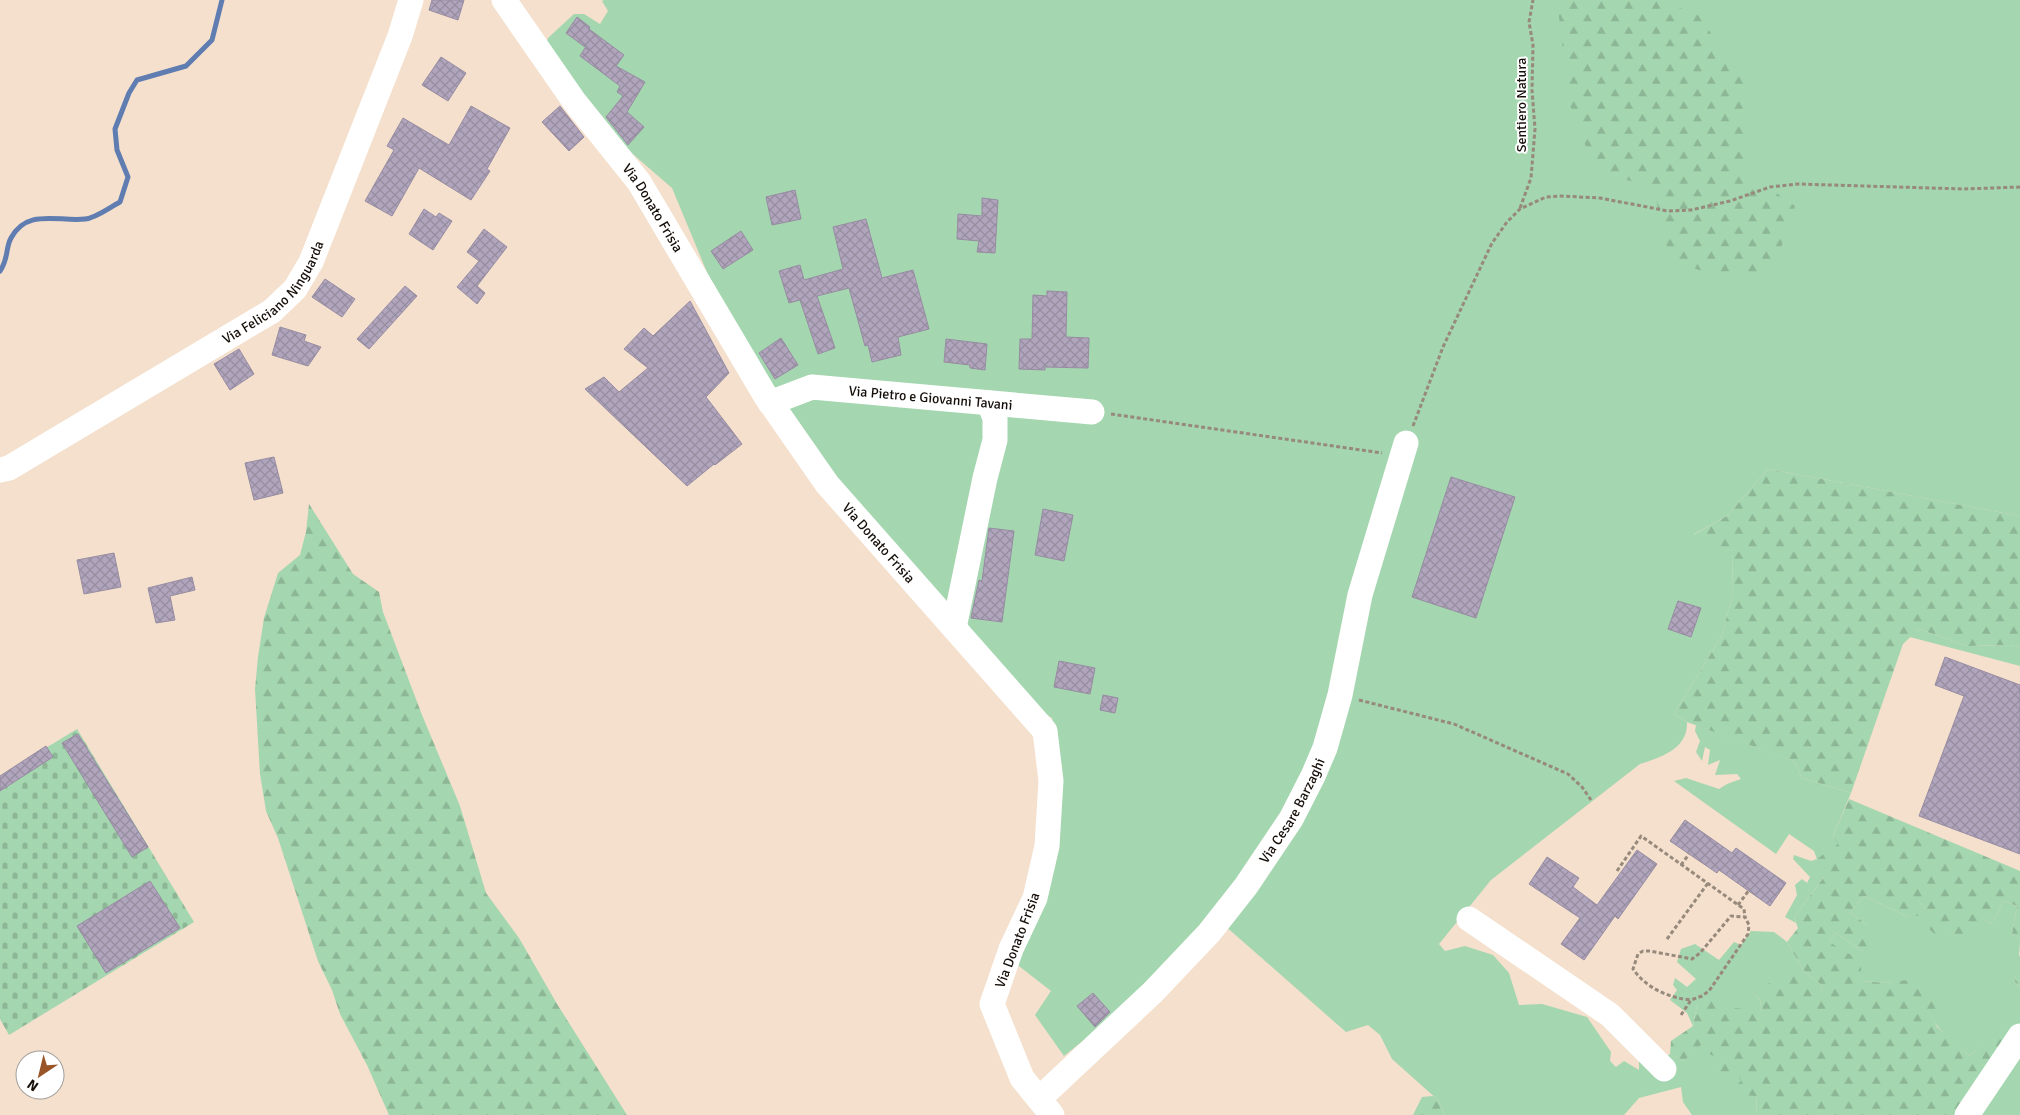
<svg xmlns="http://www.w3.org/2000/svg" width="2020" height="1115" font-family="Signika,sans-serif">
<defs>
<pattern id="forest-firs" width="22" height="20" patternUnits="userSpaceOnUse" patternTransform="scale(1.25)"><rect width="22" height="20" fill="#a4d6af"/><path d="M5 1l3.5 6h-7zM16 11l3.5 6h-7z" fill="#8cb695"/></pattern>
<pattern id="cemetery-stones" width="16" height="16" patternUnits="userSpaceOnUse" patternTransform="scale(1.25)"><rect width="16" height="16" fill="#a4d6af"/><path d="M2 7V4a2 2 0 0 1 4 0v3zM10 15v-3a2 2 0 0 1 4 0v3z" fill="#8cb695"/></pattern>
<pattern id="building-cross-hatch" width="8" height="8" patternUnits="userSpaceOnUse" patternTransform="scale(1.25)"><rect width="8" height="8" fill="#b0a5bc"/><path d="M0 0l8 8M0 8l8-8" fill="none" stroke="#968da0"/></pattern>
</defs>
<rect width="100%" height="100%" fill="#f4e0cc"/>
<g fill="#a4d6af">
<path d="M604,0H2020V516L1768,469L1727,516L1694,534L1732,551L1733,595L1721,637L1674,714L1687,722C1688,749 1661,757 1640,764L1491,880L1439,944L1445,951L1465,946L1493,955L1509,973L1519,1005L1542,1004L1587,1017L1611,1052L1610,1061L1616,1067L1624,1061L1639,1070V1058L1656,1064L1670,1054L1684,1061L1702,1043L1731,1059L1714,1068L1738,1075L1757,1096L1756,1115H1692L1683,1102L1681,1087L1639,1098L1624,1115H1445L1438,1100L1392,1059L1380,1035L1368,1025L1346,1032L1216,918L1151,986L1064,1056L1035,1015L1051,991L1015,963L1046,890L1063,786L1052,718L1033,706L797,437L714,289L672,188L627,149L545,48L548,38L574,14H584L600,24L608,11L602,1Z"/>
<polygon points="1919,629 1967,646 2010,645 2020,647 2020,666 1910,637"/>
<polygon points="1696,725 1794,761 1802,778 1851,793 1833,836 1839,844 1824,877 1794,917 1796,923 1785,917 1797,895 1795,885 1802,879 1807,883 1810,877 1793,859 1794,855 1811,861 1817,859 1814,851 1789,834 1776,854 1674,781 1686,778 1719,789 1727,784 1741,779 1737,774 1715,775 1720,760 1708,765 1710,750 1705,747 1702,761 1696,752 1700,741 1695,731"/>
<path d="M1864,896L1909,917L1918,900L1926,909L1927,926L1938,936L1947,930L1981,917L1991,924L2004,901L2017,906L2012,934L2020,939C2020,954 2017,967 2015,982L2020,987V1115H1957L2002,1030L1969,1056C1955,1043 1934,1029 1928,1009C1925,997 1927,990 1921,979L1886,983L1861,981L1829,942L1836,933L1863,951L1868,925L1850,913Z"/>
<polygon points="1751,931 1774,932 1787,942 1804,971 1823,986 1819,996 1754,992 1760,1000 1762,1012 1697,1005 1693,1026 1687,1013 1670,1000 1677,990 1673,985 1675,978 1687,987 1696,979 1677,962 1681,949 1695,944 1719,960 1734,942 1741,945"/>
</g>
<g fill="url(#forest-firs)">
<polygon points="1557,0 1659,0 1698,15 1746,83 1746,172 1795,206 1779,254 1754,276 1699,270 1669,258 1653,186 1596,173 1569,103"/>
<polygon points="1768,469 2020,516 2020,647 2010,645 1967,646 1919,629 1903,644 1851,793 1802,778 1794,761 1687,722 1674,714 1721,637 1733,595 1732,551 1693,535 1727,516"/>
<polygon points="309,504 353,574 379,592 383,612 422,715 460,806 486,893 519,938 557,1004 627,1115 389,1115 367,1065 340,1014 332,990 318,961 278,838 266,811 260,774 255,689 258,657 264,618 278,573 300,555 306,532"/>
<polygon points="1849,799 2020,871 2020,939 2012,934 2017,906 2004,901 1991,924 1981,917 1961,943 1947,930 1938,937 1926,926 1926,909 1919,901 1918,916 1909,917 1864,896 1850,913 1868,925 1873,943 1863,951 1836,933 1829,942 1861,961 1861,981 1886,983 1921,978 1927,990 1927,1000 1944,1004 1942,1012 1929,1011 1937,1027 1969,1056 2002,1029 2008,1037 1957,1115 1756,1115 1757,1096 1740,1095 1732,1089 1741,1081 1738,1075 1723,1082 1714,1068 1730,1059 1711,1055 1702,1044 1684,1061 1670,1054 1671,1041 1693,1026 1697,1005 1711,993 1735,1008 1762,1011 1760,1000 1754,992 1792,970 1819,995 1823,986 1804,971 1787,942 1798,928 1794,917 1824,877 1817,859 1838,844 1833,836"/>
<polygon points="2020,955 2020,987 2015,982 2017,959"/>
<polygon points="1433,1096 1438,1100 1445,1115 1413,1115 1422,1097"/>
</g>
<polygon fill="url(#cemetery-stones)" points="77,729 194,922 9,1035 0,1019 0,776"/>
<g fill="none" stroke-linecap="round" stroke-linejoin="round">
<path stroke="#5f7db0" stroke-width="5" d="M0,271C9,258 5,249 11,238C27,208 58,222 85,219C96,218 110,207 120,202L128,177L117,150L115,129L129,93L137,80L186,66L212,40L222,0"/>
</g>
<g fill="url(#building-cross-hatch)" stroke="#978ca2">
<polygon points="432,0 464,0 458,20 429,10"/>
<polygon points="577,17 590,27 589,29 624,55 616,66 645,82 627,112 644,127 628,145 606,117 623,96 617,92 620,86 580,56 585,48 589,50 566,33"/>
<polygon points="441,57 466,73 448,101 422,85"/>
<polygon points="471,106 510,128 487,169 490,171 471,200 419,168 392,216 365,201 394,150 387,146 403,118 449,145"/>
<polygon points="560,106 584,137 569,151 542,122"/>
<polygon points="795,190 801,219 772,225 766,197"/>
<polygon points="982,198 998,200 995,253 977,252 979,241 957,239 958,214 982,216"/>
<polygon points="424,209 436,217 439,213 452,221 433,250 409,234"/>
<polygon points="866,219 882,278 913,270 929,329 898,337 901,355 872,362 868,345 865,346 849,288 817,296 835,348 818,354 800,300 789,303 779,271 800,265 804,280 843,269 833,227"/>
<polygon points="484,229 507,247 477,286 485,293 477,304 457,287 479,261 467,252"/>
<polygon points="741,231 753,250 723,269 711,251"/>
<polygon points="325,279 355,299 342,317 312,297"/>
<polygon points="405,286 417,296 369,349 357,339"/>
<polygon points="1047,291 1067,292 1066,337 1089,338 1088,368 1045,367 1045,370 1019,369 1020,339 1032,339 1033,295 1047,296"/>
<polygon points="690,301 729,373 706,397 742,444 715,465 714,464 687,486 585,389 604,377 619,392 648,368 624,349 644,328 653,336"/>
<polygon points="280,327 306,335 304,341 321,347 308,366 272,355"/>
<polygon points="781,338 798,365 775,379 759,353"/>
<polygon points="946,339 987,344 985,370 970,368 970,365 944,362"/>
<polygon points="239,349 254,374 230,390 214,364"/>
<polygon points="274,457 283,493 254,500 245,463"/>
<polygon points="1451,477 1515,497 1476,618 1412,597"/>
<polygon points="1043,509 1073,515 1064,561 1035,555"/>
<polygon points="989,528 1014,531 1002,622 971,618 979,580 982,581"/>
<polygon points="114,553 121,587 84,594 77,560"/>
<polygon points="192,577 195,590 170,596 175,620 156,623 148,588"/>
<polygon points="1678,601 1701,608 1691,637 1668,629"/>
<polygon points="1945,657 2020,685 2020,854 1919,816 1964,696 1935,685"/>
<polygon points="1059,661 1095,668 1090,694 1054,687"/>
<polygon points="1103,695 1118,698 1115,713 1100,710"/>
<polygon points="78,734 148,847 132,857 62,743"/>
<polygon points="46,746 53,757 0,791 0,776"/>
<polygon points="1685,820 1732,853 1736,848 1786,883 1770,906 1719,870 1717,873 1670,841"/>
<polygon points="1637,850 1657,864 1618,919 1615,916 1584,960 1561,944 1580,918 1529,884 1547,857 1579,878 1573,887 1597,905"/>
<polygon points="150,881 180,928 106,973 77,926"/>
<polygon points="1093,993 1110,1012 1095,1027 1077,1006"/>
</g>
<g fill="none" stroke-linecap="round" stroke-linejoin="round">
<g stroke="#97897b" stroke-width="3" stroke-dasharray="4 2.5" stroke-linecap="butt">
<polyline points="1520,208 1531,178 1535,129 1532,90 1533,45 1529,22 1533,0"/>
<polyline points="1111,414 1382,453"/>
<polyline points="1413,426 1443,347 1492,243 1507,222 1520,209 1546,197 1561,196 1600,198 1668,211 1691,210 1730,201 1770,187 1798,184 1964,189 2020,187"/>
<polyline points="1359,700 1454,724 1568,774 1582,787 1591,800"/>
<polyline points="1681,865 1689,854"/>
<polyline points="1617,871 1641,836 1744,909 1745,917"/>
<polyline points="1738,905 1749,890"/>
<polyline points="1667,939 1708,883"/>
<path d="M1681,1015L1691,1000C1669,998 1646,988 1633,969L1638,954L1643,951H1650L1692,959L1700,953L1731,916L1745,917L1749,925L1748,934L1709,991L1702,996L1691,1000"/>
</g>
<g stroke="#fff" stroke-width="25">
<path id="s1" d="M504,0L574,101L639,182L765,395L827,484L1045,731L1051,781L1047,846L1035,898L1011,949L992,1004L1022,1078L1052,1115"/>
<path id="s2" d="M770,403L812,387L1092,412"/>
<path id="s3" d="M0,470L9,468L272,311L295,289L311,262L400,36L411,0"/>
<polyline points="954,628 985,478 995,440 995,418 989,403"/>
<polyline points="1469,919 1610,1015 1664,1069"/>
<path id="s4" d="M1039,1099L1153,992L1209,933L1246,886L1291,819L1313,776L1325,748L1340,695L1360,595L1406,443"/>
<polyline points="1967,1115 2020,1036"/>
</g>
</g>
<g text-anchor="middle" stroke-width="4" stroke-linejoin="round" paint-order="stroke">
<g font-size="14" fill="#150e08" stroke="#fff">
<text transform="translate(1521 105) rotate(-90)" y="5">Sentiero Natura</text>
<text dy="5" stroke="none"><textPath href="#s1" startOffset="256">Via Donato Frisia</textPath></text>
<text dy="5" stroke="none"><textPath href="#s3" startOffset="330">Via Feliciano Ninguarda</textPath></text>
<text dy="5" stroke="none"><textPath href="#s2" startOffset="164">Via Pietro e Giovanni Tavani</textPath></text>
<text dy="5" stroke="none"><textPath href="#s1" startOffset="661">Via Donato Frisia</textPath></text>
<text dy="5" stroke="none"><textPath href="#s4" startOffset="386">Via Cesare Barzaghi</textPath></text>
<text transform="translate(1017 940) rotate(-69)" y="5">Via Donato Frisia</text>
</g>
</g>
<g transform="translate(40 1075) rotate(215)"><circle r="24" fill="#ffffff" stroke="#a19f9c"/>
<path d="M0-4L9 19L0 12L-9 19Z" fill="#995428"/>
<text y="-8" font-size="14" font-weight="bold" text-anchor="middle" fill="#150e08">N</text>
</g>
</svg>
